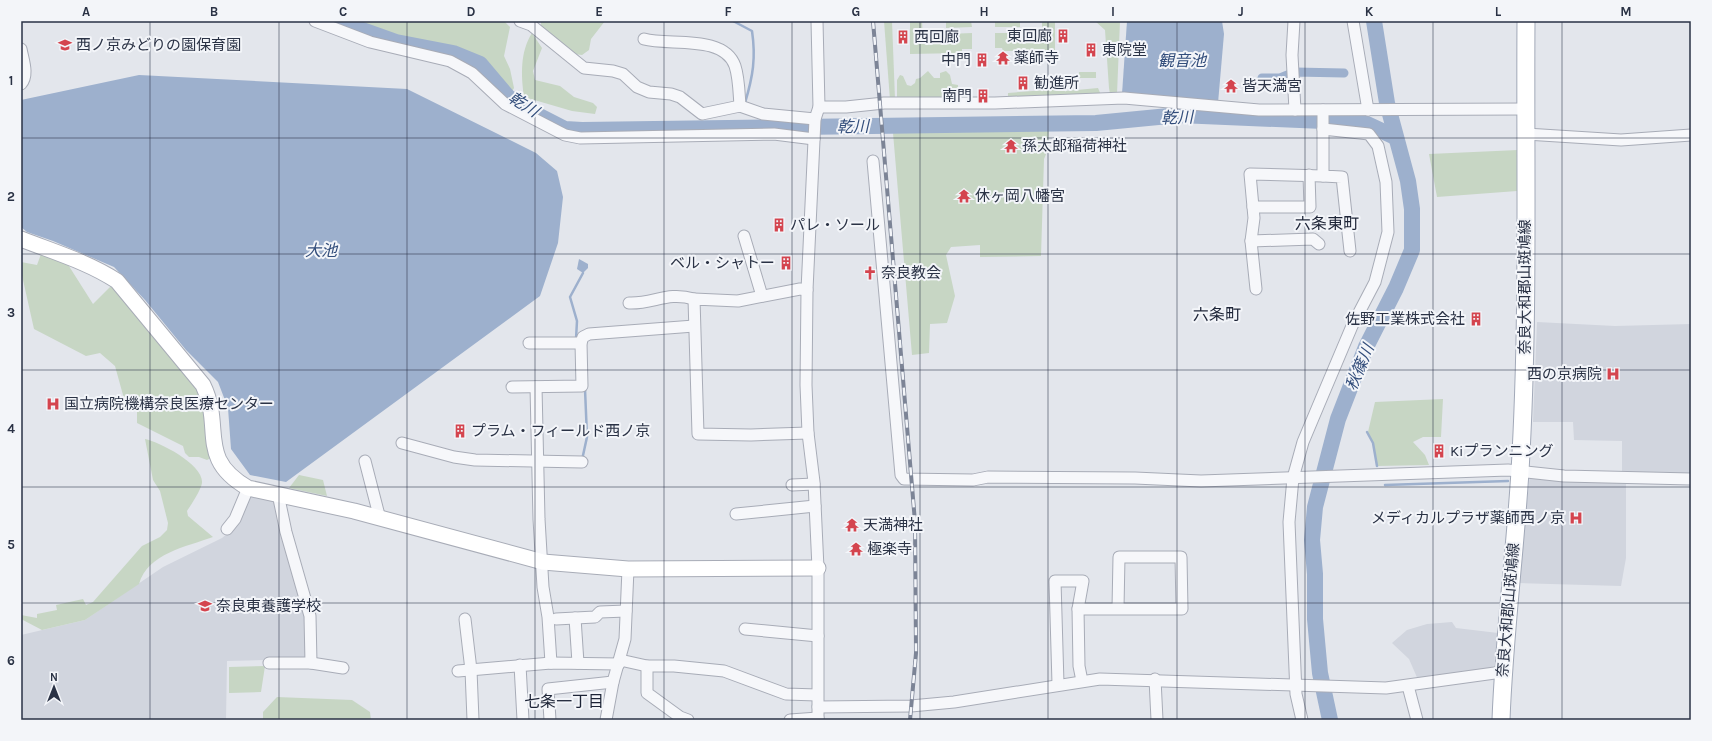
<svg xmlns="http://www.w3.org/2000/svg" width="1712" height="741" font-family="Karla,'Noto Sans JP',sans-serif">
<rect width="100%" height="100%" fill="#e3e6ec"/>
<g fill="#d1d5de">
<polygon points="1537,322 1615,326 1691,324 1691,474 1622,473 1622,441 1574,440 1573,422 1533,422"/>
<polygon points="1530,473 1626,478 1626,558 1621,586 1519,583"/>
<polygon points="252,496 276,501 308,620 305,659 227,661 226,720 21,720 21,635 85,620 163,567 222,538 234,528 249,497"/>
<polygon points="1452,622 1456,628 1498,633 1493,672 1419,682 1409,659 1392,643 1407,630 1427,624"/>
</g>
<g fill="#c7d6c4">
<polygon points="355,21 505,22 510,27 504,56 510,69 514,88 511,93 507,92 481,63 455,52 402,40 397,34 373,31"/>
<polygon points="541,21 605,21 591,39 589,50 582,55 574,54 541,26"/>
<polygon points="884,21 892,21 895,99 890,100"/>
<polygon points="910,21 922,21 923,41 946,40 947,34 972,33 972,49 962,49 962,53 910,54"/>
<polygon points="946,21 971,21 972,27 946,28"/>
<rect x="995" y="21" width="25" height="6"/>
<polygon points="1042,21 1055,21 1055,51 1003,51 1002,48 995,48 995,33 1019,33 1019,38 1042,38"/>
<polygon points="1095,21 1120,21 1117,94 1110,94 1109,88 1105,30"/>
<path d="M532,33L542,48L533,71L535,80L560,86L574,97L593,103L597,107L595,114L572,111L524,97C521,75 520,52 532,33Z"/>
<polygon points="928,71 934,78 940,78 940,73 946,71 950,75 952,84 958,85 958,101 897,100 897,80 900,75 903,76 907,85 911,86 915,83 916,79 920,78"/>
<rect x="1079" y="72" width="17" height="6"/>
<polygon points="1052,86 1057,86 1066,91 1098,88 1101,95 1008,100 1008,93 1046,90"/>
<polygon points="1049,130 1047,152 1044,159 1041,256 980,257 980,245 951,247 946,255 955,296 947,323 930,324 929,353 912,355 893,133"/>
<polygon points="1518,150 1517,191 1437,197 1429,154"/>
<polygon points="41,254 67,263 93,304 113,284 201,393 211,458 207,460 199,457 189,457 185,453 183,446 137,423 137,405 129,404 123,395 115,366 100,353 86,356 34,329 21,271 21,262 37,265"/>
<polygon points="1443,399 1441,437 1423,437 1413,442 1425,455 1429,465 1377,466 1373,443 1368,432 1375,402"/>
<path d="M145,439C160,442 204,465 202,483C201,490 191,505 187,511L188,516L213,537C186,547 148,553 139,584L85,620L42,630L21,619V615L37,618V614L57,610L56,605L83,599L86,605L93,602L142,546L160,537L167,530L168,523L160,491L153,480Z"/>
<polygon points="299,475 323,480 327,496 289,488"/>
<polygon points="265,666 261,692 229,693 229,667"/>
<polygon points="277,697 352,700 370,712 371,720 263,720 263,712"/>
</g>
<g fill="#9db0cd">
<polygon points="1127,21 1222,21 1224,34 1218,103 1122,94"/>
<polygon points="139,75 407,89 536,153 557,171 563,197 558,243 540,296 286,482 250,475 231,449 228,408 218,382 186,350 145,300 114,267 53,241 27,232 21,227 21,100"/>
<polygon points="579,259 588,264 588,268 583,273 577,269"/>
</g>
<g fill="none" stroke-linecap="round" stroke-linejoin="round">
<g stroke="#9db0cd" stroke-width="2.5">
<path d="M733,21L752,31C756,58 753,76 745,103"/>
<polyline points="576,339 577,321 570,297 583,273"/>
<polyline points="1367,432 1373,443 1377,466"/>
<polyline points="582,460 587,437 585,389"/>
<polyline points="1385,485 1508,481"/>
</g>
<polyline stroke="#9db0cd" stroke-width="9" points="1262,78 1280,78 1295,72 1344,73"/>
<g stroke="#9db0cd" stroke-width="16">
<polyline points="337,21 396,42 453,53 480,64 508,97 526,109 565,129 582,130 1096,123 1179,115 1347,122 1367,124 1395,137"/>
<polyline points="1330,720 1320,673 1315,619 1315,574 1312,540 1315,507 1338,419 1366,347 1396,288 1412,250 1412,209 1408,181 1387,103 1374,21"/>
</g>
<g stroke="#a8acb7" stroke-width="13">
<g id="street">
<polyline points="315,21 370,42 450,61 472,73 505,104 565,135 580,138 774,134 814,139"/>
<polyline points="520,21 531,25 584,68 613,71 623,74 637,87 649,92 671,94 680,97 702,114 740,106 763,114 815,119"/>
<polyline points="817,21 819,107 815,119 807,290 806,385 808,433 814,482 818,568 818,720"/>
<polyline points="1294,21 1292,55 1295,110"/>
<polyline points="1353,21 1368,110"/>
<path d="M644,39C669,46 724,34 735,66C739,78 739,93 740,106"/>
<path d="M21,49C23,60 29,75 21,84"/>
<polyline points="819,107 846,107 884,103 995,103 1124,98 1259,110 1525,109"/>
<polyline points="1323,110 1323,176 1342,177 1350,251"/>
<polyline points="1526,134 1621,140 1691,135"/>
<polyline points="873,161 901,475 904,479 973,480 988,477 1135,478 1201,481 1508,470 1564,476 1691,479"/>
<polyline points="1253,207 1310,207 1309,175"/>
<polyline points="744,236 762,296"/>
<polyline points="1251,241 1313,239 1319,244"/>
<polyline points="1256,289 1251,241 1254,218 1250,174 1323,176"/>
<polyline points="807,290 800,289 738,301 694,299 698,434 751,435 808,433"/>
<path d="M629,303C654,304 667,291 694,299"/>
<polyline points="529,343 581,343"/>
<polyline points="512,387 582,386 581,343 583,337 589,334 694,326"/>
<polyline points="536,387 539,519 543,587 548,617 551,663"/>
<polyline points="402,443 454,457 475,460 582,462"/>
<polyline points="365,461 380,519"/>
<polyline points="792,485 814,484"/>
<polyline points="278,494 286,532 310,616 311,663"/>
<polyline points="736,514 815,506"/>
<polyline points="227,529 235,519 248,488"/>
<polyline points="575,618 578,663"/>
<polyline points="465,619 471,670 473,720"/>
<polyline points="556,619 595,617 600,612 626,611"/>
<polyline points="745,629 818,636"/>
<polyline points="620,660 647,666 674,666 724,671 786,694 817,695"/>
<polyline points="269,663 311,663 343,668"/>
<polyline points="520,665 523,720"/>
<polyline points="647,666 647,693 680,717 688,720"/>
<polyline points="458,671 551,663 619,664"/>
<polyline points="1155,679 1157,720"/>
<polyline points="1082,681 1079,666 1078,609 1182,609 1181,557 1119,557 1118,608"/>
<polyline points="1058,684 1055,581 1083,581 1078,609"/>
<polyline points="1408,686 1417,720"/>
<polyline points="818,707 911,706 954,702 1100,679 1386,688 1502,672"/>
<polyline points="550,720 548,689 613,682"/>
<polyline points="606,720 613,682 625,639 628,569"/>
<polyline points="790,720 818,718"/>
<polyline points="1302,720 1296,694 1289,522 1293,478 1303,442 1319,404 1352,326 1375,282 1388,232 1386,182 1378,146 1369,134 1323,129"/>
</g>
</g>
<g stroke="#a8acb7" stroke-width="17">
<path id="secondary" d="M21,239C54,252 88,262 117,281L203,385C224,428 196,458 248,488L354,511L543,562L628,569L818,568"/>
</g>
<g stroke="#a2a9b8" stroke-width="19">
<path id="primary" d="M1501,720C1504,637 1515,554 1520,471C1529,321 1525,171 1526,21"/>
</g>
<use href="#street" stroke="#f6f7fa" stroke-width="11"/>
<use href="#secondary" stroke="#fff" stroke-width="15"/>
<use href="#primary" stroke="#fff" stroke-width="17"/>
<g stroke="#7c8496" stroke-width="4">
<polyline id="rail" points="873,21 915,522 916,653 910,720"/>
</g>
<use href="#rail" stroke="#f3f5f9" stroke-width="2.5" stroke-dasharray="8" stroke-linecap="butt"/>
</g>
<path fill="none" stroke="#2a3245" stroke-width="1" stroke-opacity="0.55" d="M150,21V720M279,21V720M407,21V720M535,21V720M664,21V720M792,21V720M920,21V720M1048,21V720M1177,21V720M1305,21V720M1433,21V720M1562,21V720M21,138H1691M21,254H1691M21,370H1691M21,487H1691M21,603H1691"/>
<defs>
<g id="building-bare" transform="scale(1.08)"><path d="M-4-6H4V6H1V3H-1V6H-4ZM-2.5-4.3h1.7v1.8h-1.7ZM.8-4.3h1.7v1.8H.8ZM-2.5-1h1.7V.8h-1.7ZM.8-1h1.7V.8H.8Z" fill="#d4444e" stroke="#f3f5f9" stroke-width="2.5" paint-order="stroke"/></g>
<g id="school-bare" transform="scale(1.08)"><path d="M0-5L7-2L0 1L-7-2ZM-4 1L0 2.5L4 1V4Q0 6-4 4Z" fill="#d4444e" stroke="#f3f5f9" stroke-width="2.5" paint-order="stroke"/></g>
<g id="temple-bare" transform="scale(1.08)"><path d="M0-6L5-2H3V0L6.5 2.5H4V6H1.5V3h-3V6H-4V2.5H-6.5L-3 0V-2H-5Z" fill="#d4444e" stroke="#f3f5f9" stroke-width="2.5" paint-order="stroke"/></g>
<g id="church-bare" transform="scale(1.08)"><path d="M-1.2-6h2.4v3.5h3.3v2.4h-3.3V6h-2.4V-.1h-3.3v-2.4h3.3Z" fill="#d4444e" stroke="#f3f5f9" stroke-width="2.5" paint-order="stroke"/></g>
<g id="hospital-bare" transform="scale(1.08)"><path d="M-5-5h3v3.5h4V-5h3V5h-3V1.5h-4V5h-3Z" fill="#d4444e" stroke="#f3f5f9" stroke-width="2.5" paint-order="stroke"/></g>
</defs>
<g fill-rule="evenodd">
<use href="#building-bare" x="1063" y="36"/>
<use href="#building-bare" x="903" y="37"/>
<use href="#school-bare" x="65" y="45"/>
<use href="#building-bare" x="1091" y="50"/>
<use href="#temple-bare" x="1003" y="58"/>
<use href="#building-bare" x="982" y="60"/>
<use href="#building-bare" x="1023" y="83"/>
<use href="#temple-bare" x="1231" y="86"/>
<use href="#building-bare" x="983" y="96"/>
<use href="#temple-bare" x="1011" y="146"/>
<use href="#temple-bare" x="964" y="196"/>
<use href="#building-bare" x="779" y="225"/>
<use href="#building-bare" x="786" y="263"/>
<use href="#church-bare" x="870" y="273"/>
<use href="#building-bare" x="1476" y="319"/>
<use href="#hospital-bare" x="1613" y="374"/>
<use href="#hospital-bare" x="53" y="404"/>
<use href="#building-bare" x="460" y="431"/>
<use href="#building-bare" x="1439" y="451"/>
<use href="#hospital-bare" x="1576" y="518"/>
<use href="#temple-bare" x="852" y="525"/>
<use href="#temple-bare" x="856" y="549"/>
<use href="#school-bare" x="205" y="606"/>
</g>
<g text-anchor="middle" stroke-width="4" stroke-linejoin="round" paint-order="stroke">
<g font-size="15" fill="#2a3245" stroke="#f3f5f9" text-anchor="start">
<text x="1052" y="41" text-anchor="end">東回廊</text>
<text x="914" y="42">西回廊</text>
<text x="76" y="50">西ノ京みどりの園保育園</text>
<text x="1102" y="55">東院堂</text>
<text x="1014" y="63">薬師寺</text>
<text x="971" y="65" text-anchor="end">中門</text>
<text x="1034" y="88">勧進所</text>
<text x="1242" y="91">皆天満宮</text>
<text x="972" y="101" text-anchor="end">南門</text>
<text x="1022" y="151">孫太郎稲荷神社</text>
<text x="975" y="201">休ヶ岡八幡宮</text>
<text x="790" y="230">パレ・ソール</text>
<text x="775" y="268" text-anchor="end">ベル・シャトー</text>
<text x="881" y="278">奈良教会</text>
<text x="1465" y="324" text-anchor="end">佐野工業株式会社</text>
<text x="1602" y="379" text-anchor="end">西の京病院</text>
<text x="64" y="409">国立病院機構奈良医療センター</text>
<text x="471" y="436">プラム・フィールド西ノ京</text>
<text x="1450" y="456">Kiプランニング</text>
<text x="1565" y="523" text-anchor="end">メディカルプラザ薬師西ノ京</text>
<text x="863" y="530">天満神社</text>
<text x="867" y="554">極楽寺</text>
<text x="216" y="611">奈良東養護学校</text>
</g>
<g font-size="15" fill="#2a3245" stroke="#f3f5f9">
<text transform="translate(1525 287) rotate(-90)" y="5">奈良大和郡山斑鳩線</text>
<text transform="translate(1508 610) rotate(-85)" y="5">奈良大和郡山斑鳩線</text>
</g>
<g font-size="16" font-style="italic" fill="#324d7b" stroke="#f3f5f9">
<text x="1182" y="66">観音池</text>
<text transform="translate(524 104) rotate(32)" y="6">乾川</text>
<text transform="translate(1177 117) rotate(-2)" y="6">乾川</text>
<text transform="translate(853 126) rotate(-1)" y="6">乾川</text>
<text x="321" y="256">大池</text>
<text transform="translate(1359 367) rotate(-67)" y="6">秋篠川</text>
</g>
<g font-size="16" fill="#1c2336" stroke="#f3f5f9">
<text x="1327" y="229">六条東町</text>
<text x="1217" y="320">六条町</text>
<text x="564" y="707">七条一丁目</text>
</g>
</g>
<rect width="1712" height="741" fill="none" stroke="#f3f5f9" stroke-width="44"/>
<g transform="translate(54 687)" stroke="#f3f5f9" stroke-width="3" paint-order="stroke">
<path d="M0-3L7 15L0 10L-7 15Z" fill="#2a3245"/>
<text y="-6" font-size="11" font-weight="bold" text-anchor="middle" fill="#2a3245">N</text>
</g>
<rect x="22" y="22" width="1668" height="697" fill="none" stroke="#2a3245" stroke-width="1.5"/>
<g font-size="13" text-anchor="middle" font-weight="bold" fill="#2a3245">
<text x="86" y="16">A</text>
<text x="214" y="16">B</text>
<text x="343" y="16">C</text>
<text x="471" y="16">D</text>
<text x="599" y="16">E</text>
<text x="728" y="16">F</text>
<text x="856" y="16">G</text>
<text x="984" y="16">H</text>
<text x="1113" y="16">I</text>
<text x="1241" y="16">J</text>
<text x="1369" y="16">K</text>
<text x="1498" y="16">L</text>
<text x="1626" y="16">M</text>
<text x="11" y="85">1</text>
<text x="11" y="201">2</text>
<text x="11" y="317">3</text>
<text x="11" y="433">4</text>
<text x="11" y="549">5</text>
<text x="11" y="665">6</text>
</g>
</svg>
